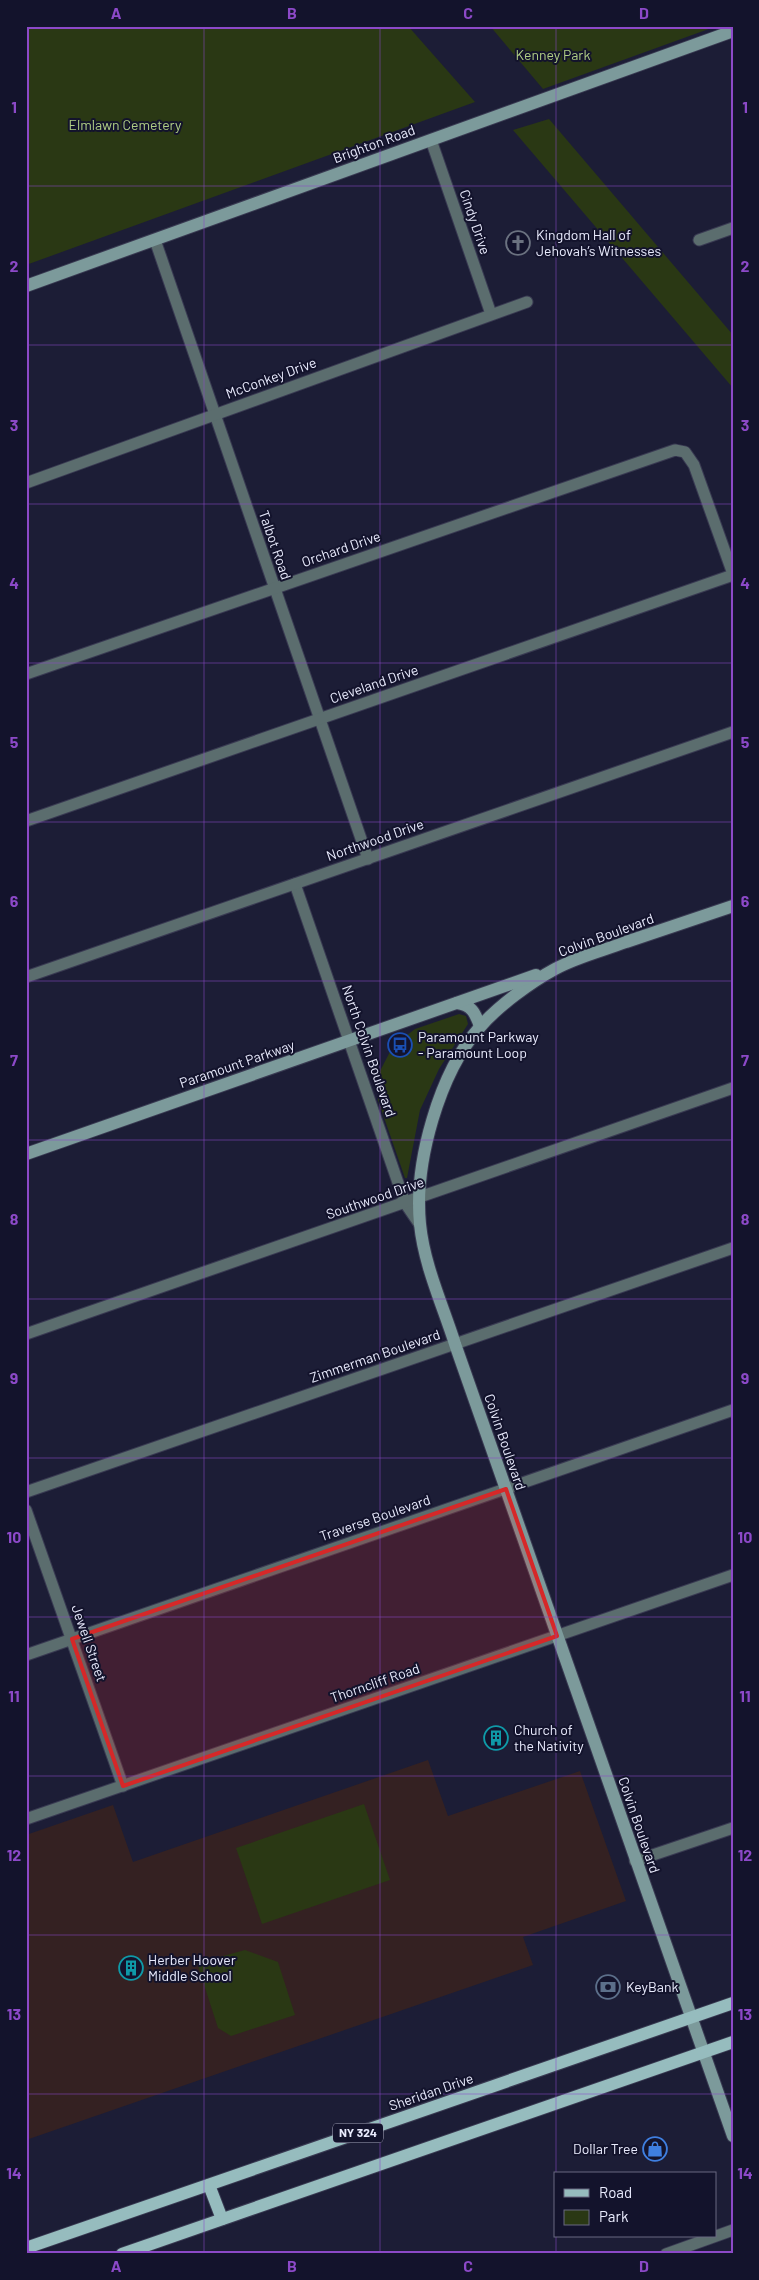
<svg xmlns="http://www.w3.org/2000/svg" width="759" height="2280" font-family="Barlow,sans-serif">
<rect width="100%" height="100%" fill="#1c1d36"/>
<polygon fill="#342122" points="428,1760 448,1816 580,1771 626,1901 523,1937 533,1965 26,2140 26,1835 113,1805 133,1862"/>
<g fill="#2a3814">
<polygon points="26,26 408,26 475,102 26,265"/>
<polygon points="490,26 717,26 543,89"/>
<polygon points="549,119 733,335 733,388 513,130"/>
<polygon points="459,1014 466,1016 468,1024 439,1069 420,1110 407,1178 405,1178 378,1100 380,1071 393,1046 415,1029"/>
<polygon points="364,1804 390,1880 262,1924 236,1848"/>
<polygon points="245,1950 278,1962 295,2015 231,2036 218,2028 197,1963"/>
</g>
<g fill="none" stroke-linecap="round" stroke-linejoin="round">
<g stroke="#393a52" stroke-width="13">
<g id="street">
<polyline points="431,140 491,314"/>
<polyline points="155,240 368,859"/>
<polyline points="699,240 733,228"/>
<polyline points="26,483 527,302"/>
<polyline points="26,674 675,450 685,452 694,465 733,574"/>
<polyline points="26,821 733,575"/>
<polyline points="295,884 405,1203 420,1225"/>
<polyline points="26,977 733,732"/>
<polyline points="26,1334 733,1088"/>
<polyline points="26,1492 733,1248"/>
<polyline points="26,1510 123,1786"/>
<polyline points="26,1655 733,1410"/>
<polyline points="26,1819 733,1575"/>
<polyline points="635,1861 733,1828"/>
<polyline points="666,2254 733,2230"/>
</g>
</g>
<g stroke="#393a52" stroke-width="14">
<g id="secondary">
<polyline points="26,286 733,31"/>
<path d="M733,906C697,918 661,930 626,942C602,951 577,957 555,969C531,982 498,1006 480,1027C439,1073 414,1163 420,1224C424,1265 443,1306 455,1344L733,2136"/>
<path d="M457,1003C472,1005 475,1013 480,1026"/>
<polyline points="26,1154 536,975"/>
</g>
</g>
<g stroke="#393a52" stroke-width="14">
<g id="primary">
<polyline points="209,2185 222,2219"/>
<polyline points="26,2248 733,2003"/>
<polyline points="122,2254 733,2042"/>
</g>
</g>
<use href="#street" stroke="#5b6d6e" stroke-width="11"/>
<use href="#secondary" stroke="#7c9a9b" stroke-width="12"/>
<use href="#primary" stroke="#96bcbe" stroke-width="12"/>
</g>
<path fill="#d62828" fill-opacity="0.2" stroke="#d62828" stroke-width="4" stroke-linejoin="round" d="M506,1489L557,1636L123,1786L72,1639Z"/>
<path fill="none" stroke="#8c49c8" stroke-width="1" stroke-opacity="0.55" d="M204,26V2254M380,26V2254M556,26V2174M26,186H733M26,345H733M26,504H733M26,663H733M26,822H733M26,981H733M26,1140H733M26,1299H733M26,1458H733M26,1617H733M26,1776H733M26,1935H733M26,2094H733M556,2236V2254"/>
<defs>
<g id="church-ring" transform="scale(1.25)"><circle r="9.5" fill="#13132c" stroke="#6b7280" stroke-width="1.5"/><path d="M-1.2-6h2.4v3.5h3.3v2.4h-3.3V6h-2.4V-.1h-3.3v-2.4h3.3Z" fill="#6b7280"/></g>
<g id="bus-ring" transform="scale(1.25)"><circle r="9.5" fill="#13132c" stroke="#1a4fb4" stroke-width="1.5"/><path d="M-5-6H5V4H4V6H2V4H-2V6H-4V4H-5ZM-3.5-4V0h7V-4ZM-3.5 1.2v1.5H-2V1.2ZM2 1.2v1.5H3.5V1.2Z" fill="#1a4fb4"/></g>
<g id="building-ring" transform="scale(1.25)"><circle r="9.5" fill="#13132c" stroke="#0f9aa8" stroke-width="1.5"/><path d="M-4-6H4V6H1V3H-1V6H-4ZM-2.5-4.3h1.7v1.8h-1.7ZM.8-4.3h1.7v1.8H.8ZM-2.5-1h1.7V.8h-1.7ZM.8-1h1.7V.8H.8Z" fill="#0f9aa8"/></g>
<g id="bank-ring" transform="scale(1.25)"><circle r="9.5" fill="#13132c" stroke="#5c6f8a" stroke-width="1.5"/><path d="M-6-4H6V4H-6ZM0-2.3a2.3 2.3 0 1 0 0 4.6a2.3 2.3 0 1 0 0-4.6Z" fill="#5c6f8a"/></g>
<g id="shop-ring" transform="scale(1.25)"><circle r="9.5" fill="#13132c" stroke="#3f7fe0" stroke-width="1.5"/><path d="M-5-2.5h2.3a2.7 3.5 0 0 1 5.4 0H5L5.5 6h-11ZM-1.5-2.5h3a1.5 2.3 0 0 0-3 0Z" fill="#3f7fe0"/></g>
</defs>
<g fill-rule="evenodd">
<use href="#church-ring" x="518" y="243"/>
<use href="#bus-ring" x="400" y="1045"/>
<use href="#building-ring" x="496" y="1738"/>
<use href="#building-ring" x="131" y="1968"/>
<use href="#bank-ring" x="608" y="1987"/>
<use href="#shop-ring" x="655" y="2149"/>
</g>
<g text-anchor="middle" stroke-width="4" stroke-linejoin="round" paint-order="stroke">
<rect fill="#13132c" stroke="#a9aabe" stroke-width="1" x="333" y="2123.5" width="50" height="19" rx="4"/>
<g font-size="12" font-weight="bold" fill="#e9ebfd">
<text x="358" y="2137">NY 324</text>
</g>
<g font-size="14" fill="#b0ce85" stroke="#13132c">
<text x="553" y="60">Kenney Park</text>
<text x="125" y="130">Elmlawn Cemetery</text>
</g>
<g font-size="14" fill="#e9ebfd" stroke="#13132c">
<text transform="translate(374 144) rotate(-20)" y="5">Brighton Road</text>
<text transform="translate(475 222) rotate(71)" y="5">Cindy Drive</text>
<text transform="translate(271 378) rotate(-20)" y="5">McConkey Drive</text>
<text transform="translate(275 545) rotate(71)" y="5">Talbot Road</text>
<text transform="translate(341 549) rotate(-19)" y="5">Orchard Drive</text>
<text transform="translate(374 684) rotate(-19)" y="5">Cleveland Drive</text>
<text transform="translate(375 840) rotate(-19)" y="5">Northwood Drive</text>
<text transform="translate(606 935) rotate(-20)" y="5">Colvin Boulevard</text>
<text transform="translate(369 1051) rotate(71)" y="5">North Colvin Boulevard</text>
<text transform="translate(237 1064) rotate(-19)" y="5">Paramount Parkway</text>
<text transform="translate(375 1198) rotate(-19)" y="5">Southwood Drive</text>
<text transform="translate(375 1356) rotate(-19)" y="5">Zimmerman Boulevard</text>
<text transform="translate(505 1442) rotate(71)" y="5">Colvin Boulevard</text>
<text transform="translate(375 1518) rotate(-19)" y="5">Traverse Boulevard</text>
<text transform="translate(89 1643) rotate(71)" y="5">Jewell Street</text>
<text transform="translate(375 1683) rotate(-19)" y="5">Thorncliff Road</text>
<text transform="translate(639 1825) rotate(71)" y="5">Colvin Boulevard</text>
<text transform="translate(431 2092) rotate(-19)" y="5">Sheridan Drive</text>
</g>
<g font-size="14" fill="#e9ebfd" stroke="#13132c" text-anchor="start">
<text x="536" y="240">Kingdom Hall of<tspan x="536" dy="16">Jehovah’s Witnesses</tspan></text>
<text x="418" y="1042">Paramount Parkway<tspan x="418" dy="16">- Paramount Loop</tspan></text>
<text x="514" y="1735">Church of<tspan x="514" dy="16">the Nativity</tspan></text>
<text x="148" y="1965">Herber Hoover<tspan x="148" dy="16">Middle School</tspan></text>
<text x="626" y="1992">KeyBank</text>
<text x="638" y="2154" text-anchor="end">Dollar Tree</text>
</g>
</g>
<rect width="759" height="2280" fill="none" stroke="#13132c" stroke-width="55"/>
<rect x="554" y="2172" width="162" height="65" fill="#13132c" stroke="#696980"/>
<rect x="564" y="2189" width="25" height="8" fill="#96bcbe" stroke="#696980"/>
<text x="599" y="2198" font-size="15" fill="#e9ebfd">Road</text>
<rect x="564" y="2210" width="25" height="15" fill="#2a3814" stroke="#696980"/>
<text x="599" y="2222" font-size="15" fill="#e9ebfd">Park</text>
<rect x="28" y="28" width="704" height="2224" fill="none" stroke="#8c49c8" stroke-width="2"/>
<g font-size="16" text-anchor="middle" font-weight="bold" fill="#8c49c8">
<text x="116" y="19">A</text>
<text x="292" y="19">B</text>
<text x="468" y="19">C</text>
<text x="644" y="19">D</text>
<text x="14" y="113">1</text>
<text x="745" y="113">1</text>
<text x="14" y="272">2</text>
<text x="745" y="272">2</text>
<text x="14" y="431">3</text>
<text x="745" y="431">3</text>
<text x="14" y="589">4</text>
<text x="745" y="589">4</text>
<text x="14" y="748">5</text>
<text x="745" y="748">5</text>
<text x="14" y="907">6</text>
<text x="745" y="907">6</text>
<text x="14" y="1066">7</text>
<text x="745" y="1066">7</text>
<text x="14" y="1225">8</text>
<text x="745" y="1225">8</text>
<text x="14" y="1384">9</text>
<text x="745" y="1384">9</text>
<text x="14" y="1543">10</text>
<text x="745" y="1543">10</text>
<text x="14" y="1702">11</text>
<text x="745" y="1702">11</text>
<text x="14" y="1861">12</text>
<text x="745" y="1861">12</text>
<text x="14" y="2020">13</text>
<text x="745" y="2020">13</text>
<text x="14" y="2179">14</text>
<text x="745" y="2179">14</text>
<text x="116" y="2272">A</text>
<text x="292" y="2272">B</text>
<text x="468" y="2272">C</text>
<text x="644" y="2272">D</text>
</g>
</svg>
